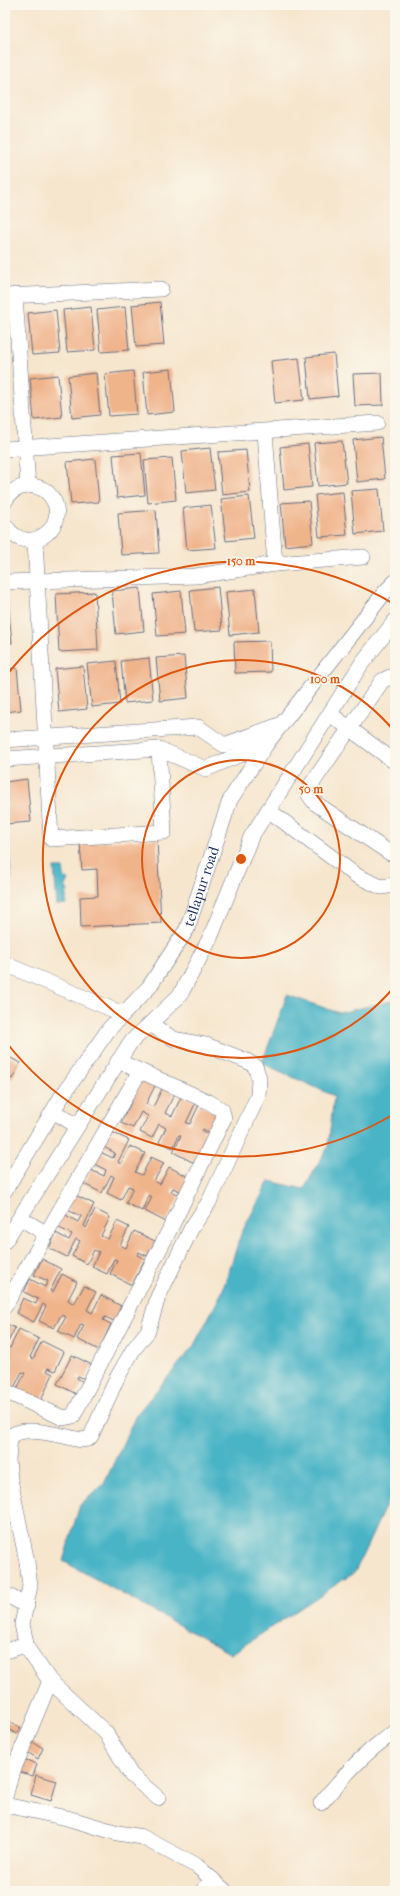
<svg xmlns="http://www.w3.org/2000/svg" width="400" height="1896" font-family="'IM FELL French Canon',serif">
<rect width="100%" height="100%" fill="#fbf7ec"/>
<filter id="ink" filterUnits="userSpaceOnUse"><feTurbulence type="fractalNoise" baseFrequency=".025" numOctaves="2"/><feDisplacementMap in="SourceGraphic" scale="8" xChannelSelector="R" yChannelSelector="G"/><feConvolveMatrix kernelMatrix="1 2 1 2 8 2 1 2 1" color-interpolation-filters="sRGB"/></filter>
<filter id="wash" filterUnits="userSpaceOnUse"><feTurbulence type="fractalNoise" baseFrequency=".012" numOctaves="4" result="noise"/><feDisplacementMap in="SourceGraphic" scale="16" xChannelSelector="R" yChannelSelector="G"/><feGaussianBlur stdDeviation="0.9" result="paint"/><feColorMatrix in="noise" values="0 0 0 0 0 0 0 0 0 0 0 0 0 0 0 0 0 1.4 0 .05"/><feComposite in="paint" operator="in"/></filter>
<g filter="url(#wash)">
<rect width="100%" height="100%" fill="#f6e6ce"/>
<polygon fill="#9dd486" stroke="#5c8272" points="5,848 8,848 11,878 5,879"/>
<g fill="#49b4c6" stroke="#327292">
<polygon points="54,868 63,868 64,876 68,880 65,885 68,892 66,894 66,904 57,905"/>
<polygon points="287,995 339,1013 395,1000 395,1496 391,1494 355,1572 231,1654 63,1561 80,1505 104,1484 136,1415 193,1347 222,1292 241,1234 269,1181 304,1189 328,1147 334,1096 262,1063"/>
</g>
<g id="blocks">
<g fill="#f0b48b">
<polygon points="160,302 164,345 136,347 132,305"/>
<polygon points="91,307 95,350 67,352 63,310"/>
<polygon points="125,307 129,350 101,352 97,310"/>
<polygon points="56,310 60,353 32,355 28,313"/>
<polygon points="334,354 338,396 310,399 306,357"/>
<polygon points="299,358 304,400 275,403 271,361"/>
<polygon points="171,369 175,412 147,415 143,372"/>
<polygon points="133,371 137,414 109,416 105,374"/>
<polygon points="96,373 100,415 72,418 68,376"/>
<polygon points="382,373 383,405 355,406 353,374"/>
<polygon points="58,375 62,417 34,420 30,378"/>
<polygon points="381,437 385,479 357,482 353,440"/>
<polygon points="342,441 347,483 318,486 314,443"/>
<polygon points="308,444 312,487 284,490 280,447"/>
<polygon points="210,448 215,490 186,493 182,451"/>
<polygon points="246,450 250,492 222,495 218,452"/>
<polygon points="141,453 145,495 117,498 113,455"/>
<polygon points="172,458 176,500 148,503 144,460"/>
<polygon points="95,459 99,502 71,504 67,462"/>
<polygon points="379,489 383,531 355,534 351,491"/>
<polygon points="343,492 347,535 319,537 315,495"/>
<polygon points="249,496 254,538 226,541 221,499"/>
<polygon points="309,501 313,543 285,546 281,503"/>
<polygon points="211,505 216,548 187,550 183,508"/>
<polygon points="156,510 159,553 121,555 118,513"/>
<polygon points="218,587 222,630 194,632 190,590"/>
<polygon points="140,588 144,631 116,634 112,591"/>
<polygon points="255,589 259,632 230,635 226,592"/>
<polygon points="181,591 185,634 157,636 153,594"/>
<polygon points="95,592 98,650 59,652 56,594"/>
<polygon points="5,601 8,601 12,643 5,644"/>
<polygon points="270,641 271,672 235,673 234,642"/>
<polygon points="184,656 188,698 160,701 156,658"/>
<polygon points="149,658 153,700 125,703 121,661"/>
<polygon points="116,661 120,704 92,707 87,664"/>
<polygon points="83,666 87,709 59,712 55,669"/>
<polygon points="17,668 21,710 5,712 5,669"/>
<polygon points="27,779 31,822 5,824 5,782"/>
<polygon points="157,839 161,923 81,927 80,897 98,896 97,869 82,870 80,843"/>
<polygon points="5,1055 20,1063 12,1079 5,1076"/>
<polygon points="143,1078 156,1084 146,1104 153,1107 163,1087 175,1093 165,1113 172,1116 182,1095 196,1102 186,1123 190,1124 199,1105 222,1116 213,1134 203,1129 202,1131 212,1136 198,1165 173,1152 181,1136 179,1135 173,1148 159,1142 166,1128 159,1124 152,1138 140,1132 148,1116 141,1112 133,1128 121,1123"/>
<polygon points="109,1131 129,1140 118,1162 121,1164 130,1146 145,1153 135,1172 142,1175 151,1157 164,1163 154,1181 160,1184 169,1167 189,1177 182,1192 173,1188 171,1192 179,1196 166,1222 145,1211 152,1197 149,1195 142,1211 126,1203 133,1188 128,1186 121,1200 107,1193 114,1177 111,1175 102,1193 84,1184 91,1170 104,1176 106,1170 92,1163 98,1151 113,1158 115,1153 102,1146"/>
<polygon points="75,1195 94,1204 84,1226 86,1228 95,1209 110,1217 101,1236 108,1239 117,1221 129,1227 120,1245 126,1248 134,1231 155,1241 147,1256 139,1252 137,1255 145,1259 132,1285 110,1274 117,1260 114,1259 107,1274 92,1267 99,1252 94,1250 87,1264 72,1256 80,1241 76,1239 67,1257 49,1248 56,1233 69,1240 72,1234 57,1227 64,1214 78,1222 81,1216 67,1210"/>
<polygon points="42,1259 61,1269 50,1291 53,1292 62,1274 77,1282 68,1300 74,1304 84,1286 96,1292 87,1310 92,1313 101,1295 121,1306 114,1321 105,1317 103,1320 111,1324 99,1350 77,1339 84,1325 81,1324 74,1339 58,1331 66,1317 61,1315 54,1328 39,1321 46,1306 43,1304 34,1322 16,1313 23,1298 36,1304 38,1299 24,1292 30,1279 45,1287 48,1281 34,1275"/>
<polygon points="5,1323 15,1328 6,1346 10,1348 19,1329 39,1339 30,1357 33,1359 42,1341 64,1352 55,1371 48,1368 47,1371 53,1374 40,1402 16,1391 25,1373 22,1372 14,1388 5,1383"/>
<polygon points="72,1355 92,1365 85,1379 78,1376 77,1378 83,1382 76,1394 57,1384"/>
<polygon points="5,1720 20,1727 17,1734 5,1728"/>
<polygon points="29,1740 43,1748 38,1759 24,1750"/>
<polygon points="21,1758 37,1764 33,1776 17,1771"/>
<polygon points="36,1775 57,1781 51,1801 31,1795"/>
</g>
</g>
</g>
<g filter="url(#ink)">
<use href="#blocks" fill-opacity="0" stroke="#686f85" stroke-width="1"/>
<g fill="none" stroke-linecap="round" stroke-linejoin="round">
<g stroke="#686f85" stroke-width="16">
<g id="minor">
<polyline points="15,295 28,486"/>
<polyline points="6,296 161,289"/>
<polyline points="265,432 275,564"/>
<polyline points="5,449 377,423"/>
<path d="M5,501C9,493 17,487 27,486C34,485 42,488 47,492C77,521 29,563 5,525"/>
<polyline points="35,540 51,839 164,832 159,749"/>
<polyline points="5,582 196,576 275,564 363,557"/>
<polyline points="395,678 390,677 382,681 311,785 309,795 315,803 390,853 395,852"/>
<polyline points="330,714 395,762"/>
<polyline points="5,740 198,727 224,745 282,724"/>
<polyline points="5,759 159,749 206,769 267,743"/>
<polyline points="268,810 357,876 381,887 395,885"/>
<polyline points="5,964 123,1014"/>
<path d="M150,1024L174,1039L206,1045L247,1061L255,1066L259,1078L258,1096L209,1202L191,1229L158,1297L148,1331L133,1350L117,1378L91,1436L88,1439L81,1440C65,1437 22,1423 10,1437L8,1460L10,1479L27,1562L30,1586L22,1624L27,1648L50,1681L106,1733L131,1775L158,1798"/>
<polyline points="53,1111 77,1126"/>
<path id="s1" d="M5,1190L62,1096L109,1029L149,987L187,929L230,800L267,743L385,592L395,582"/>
<polyline points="20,1218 47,1234"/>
<polyline points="5,1241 130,1043 180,995 210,938 251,837 362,663 395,621"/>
<polyline points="5,1306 140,1071"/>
<polyline points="5,1391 63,1418 73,1416 171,1227 224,1118 222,1110 209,1102 118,1061"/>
<polyline points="5,1594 27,1606"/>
<polyline points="5,1651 26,1645"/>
<polyline points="5,1797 10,1778 50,1681"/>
<path d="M321,1803C343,1777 366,1750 395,1732"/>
<polyline points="5,1805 67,1818 118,1833 142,1837 197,1866 225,1891"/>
<polyline points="204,1891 212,1879"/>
</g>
</g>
<use href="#minor" stroke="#fff" stroke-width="15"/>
</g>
</g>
<g fill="none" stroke="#de5710" stroke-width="2">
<circle cx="241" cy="859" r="99"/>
<path d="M395 986A199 199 0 1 1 395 732"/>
<path d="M394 1114A298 298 0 0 1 6 1042M6 676A298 298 0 0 1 394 604"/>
</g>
<g text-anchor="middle" stroke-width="3.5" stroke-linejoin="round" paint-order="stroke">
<g font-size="15" fill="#1b2f5e" stroke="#fbf7ec">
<text dy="5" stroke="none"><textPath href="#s1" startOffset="364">tellapur road</textPath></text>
</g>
</g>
<circle cx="241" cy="859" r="6" fill="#de5710" stroke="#fbf7ec" stroke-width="2"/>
<g font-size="12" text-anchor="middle" font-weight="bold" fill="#de5710" stroke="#fbf7ec" stroke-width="3.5" stroke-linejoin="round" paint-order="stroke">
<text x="241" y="565">150 m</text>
<text x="325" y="683">100 m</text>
<text x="311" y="793">50 m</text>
</g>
<rect width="400" height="1896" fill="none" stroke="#fbf7ec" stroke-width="20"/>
</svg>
